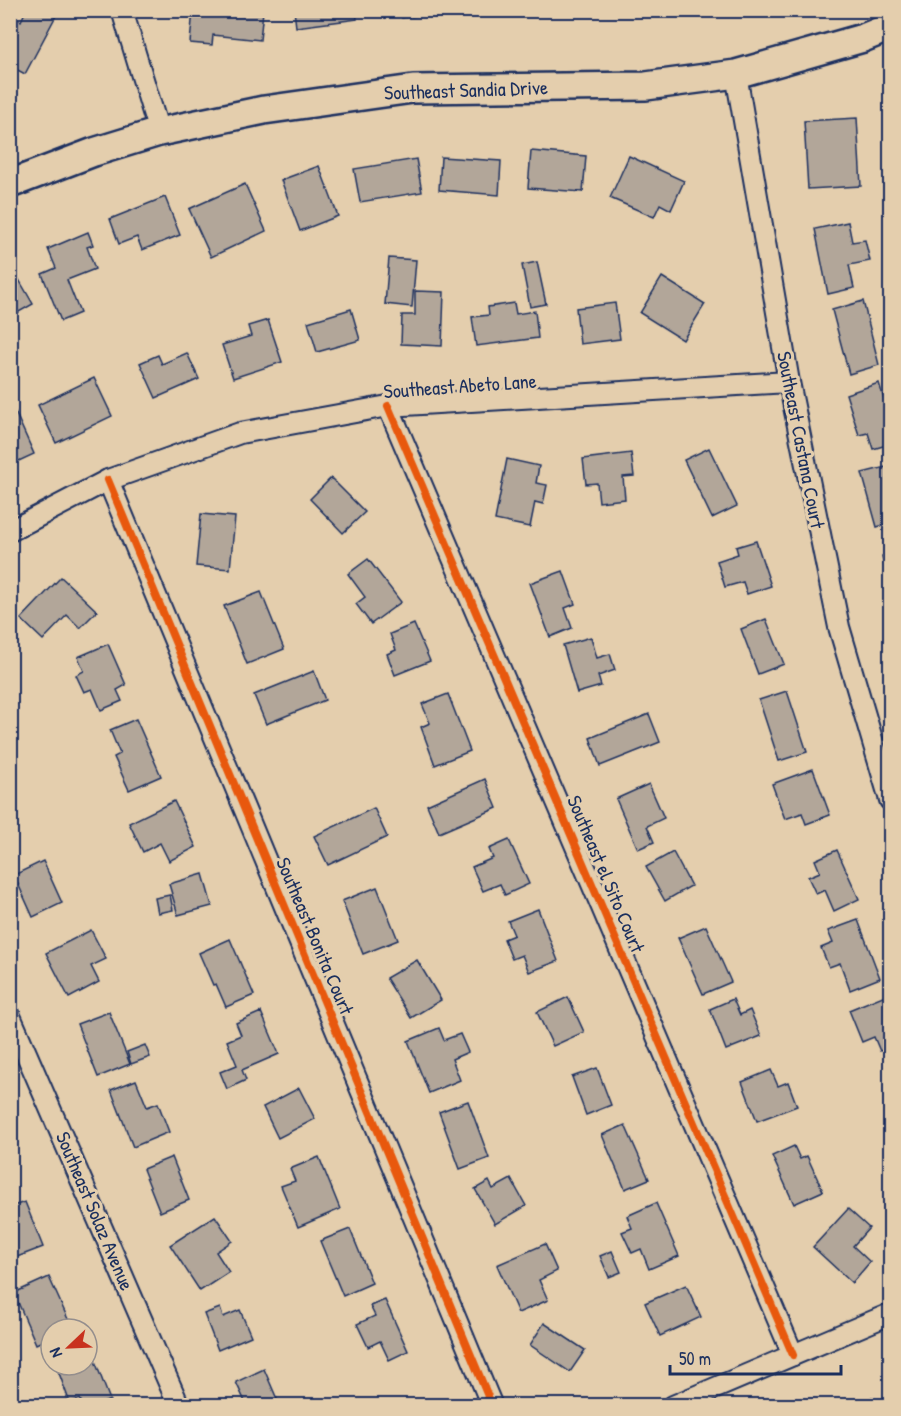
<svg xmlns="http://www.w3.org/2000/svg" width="901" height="1416" font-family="'Patrick Hand',sans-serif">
<rect width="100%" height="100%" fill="#e4cead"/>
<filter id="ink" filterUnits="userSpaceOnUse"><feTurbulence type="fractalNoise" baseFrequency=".0167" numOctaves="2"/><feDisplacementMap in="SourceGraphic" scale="12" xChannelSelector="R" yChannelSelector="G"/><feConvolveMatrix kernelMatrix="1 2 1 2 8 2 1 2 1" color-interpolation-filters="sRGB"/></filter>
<g filter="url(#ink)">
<g fill="#b2a699" stroke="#1b2f5e" stroke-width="1.5">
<polygon points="26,10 59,10 25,74 10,66 10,57 15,49 10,47 10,15 21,21"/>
<polygon points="193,10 263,11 260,40 213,35 212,45 190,43"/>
<polygon points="294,10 356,10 357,19 296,27"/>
<polygon points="401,10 443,10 443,13 402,18"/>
<polygon points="857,118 861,186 808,189 804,121"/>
<polygon points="531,151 586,156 583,192 528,188"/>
<polygon points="629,156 684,181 671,210 660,204 654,217 610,198"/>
<polygon points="441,157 501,161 499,195 439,190"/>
<polygon points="416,159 422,192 360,202 354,169"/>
<polygon points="319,166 338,216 300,231 281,180"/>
<polygon points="245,184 266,231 211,257 189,209"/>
<polygon points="165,197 180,235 142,250 137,237 119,244 110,219"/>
<polygon points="848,222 852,242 865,240 870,261 849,265 854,288 828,294 815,229"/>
<polygon points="88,232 93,245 87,247 95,269 67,280 80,313 61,321 42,274 56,268 48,249"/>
<polygon points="389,258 416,260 412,307 385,304"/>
<polygon points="537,262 546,304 530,307 522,265"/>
<polygon points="10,264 33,304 10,317"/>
<polygon points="662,277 705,304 683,340 640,313"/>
<polygon points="415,291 444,292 442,346 401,344 402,315 415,315"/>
<polygon points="863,301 879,365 849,374 832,310"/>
<polygon points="514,303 516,314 535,311 538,338 476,346 472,317 489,315 488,307"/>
<polygon points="615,303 620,339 580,344 576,308"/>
<polygon points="351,309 360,340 317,352 308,322"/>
<polygon points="268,320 282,362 233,378 222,345 251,336 248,326"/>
<polygon points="187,353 199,379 156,398 140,363 158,355 162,364"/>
<polygon points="94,378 112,416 56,443 38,405"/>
<polygon points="879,383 884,399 890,396 890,420 887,421 890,432 890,444 873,449 868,433 859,435 846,394"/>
<polygon points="12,405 34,454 10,465 10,406"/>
<polygon points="709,448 737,506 712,518 684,460"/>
<polygon points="631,453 634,476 623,477 625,499 599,502 597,483 586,484 583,459"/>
<polygon points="507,459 539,466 536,483 547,485 543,504 535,502 530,527 495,520"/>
<polygon points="890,466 890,523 877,527 862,473"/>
<polygon points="331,478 365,512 343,533 310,499"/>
<polygon points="201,514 235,517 230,569 196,566"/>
<polygon points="756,541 771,586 747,594 743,582 725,587 717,561 738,554 736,547"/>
<polygon points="890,554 890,590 882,556"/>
<polygon points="368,559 401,602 371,624 356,604 365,597 348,574"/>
<polygon points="563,571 575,604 565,608 572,628 550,637 530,583"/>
<polygon points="61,577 97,611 80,628 67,615 43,640 21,619"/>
<polygon points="261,592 284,649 247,664 224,606"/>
<polygon points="766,619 784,664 758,674 741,629"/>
<polygon points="414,624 430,661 395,675 387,654 396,650 390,634"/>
<polygon points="591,637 597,658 610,654 615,670 598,676 601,686 577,693 563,645"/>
<polygon points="108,644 126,685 117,690 122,701 101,710 92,689 84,692 76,675 84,671 78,657"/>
<polygon points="314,671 325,700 266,724 254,695"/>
<polygon points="787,691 807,752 779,761 759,700"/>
<polygon points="448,694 470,751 435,765 421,727 430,723 422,704"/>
<polygon points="649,714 660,742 600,766 590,738"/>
<polygon points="136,719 161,776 129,790 114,757 120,754 110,730"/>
<polygon points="813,769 830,815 806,824 802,813 785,819 772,784"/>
<polygon points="485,779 497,808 439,833 427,805"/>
<polygon points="649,784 664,818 647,826 654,842 638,849 616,799"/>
<polygon points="174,801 196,847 169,861 160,843 143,852 129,823"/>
<polygon points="374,808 387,837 328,865 314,836"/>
<polygon points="509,840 529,884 505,895 500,884 483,891 472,867 493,858 489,849"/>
<polygon points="837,850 859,899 834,911 825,890 816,894 808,877 820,872 815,860"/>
<polygon points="673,852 691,886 665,901 646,867"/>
<polygon points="43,861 62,903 33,917 14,875"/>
<polygon points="203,874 212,906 178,915 169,884"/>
<polygon points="377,887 398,940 363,954 342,901"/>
<polygon points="170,895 173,910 158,913 155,898"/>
<polygon points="538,909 558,961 529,972 522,955 512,959 504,939 514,935 508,921"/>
<polygon points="858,920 880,978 850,990 840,963 829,967 821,948 833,943 828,931"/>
<polygon points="706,926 731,982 703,994 678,938"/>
<polygon points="91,930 106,959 91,966 99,982 69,998 46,953"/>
<polygon points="230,939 254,995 226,1007 216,984 213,985 199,953"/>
<polygon points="417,960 441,1000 411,1018 386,978"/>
<polygon points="890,993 890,1047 880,1051 874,1037 862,1042 849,1010"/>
<polygon points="568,997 584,1032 553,1046 537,1012"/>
<polygon points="733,999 740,1015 750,1010 761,1036 726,1050 710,1009"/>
<polygon points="109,1012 130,1064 98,1077 77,1024"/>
<polygon points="261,1012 279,1054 242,1070 246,1080 227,1089 220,1072 237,1065 227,1041 241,1035 236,1023"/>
<polygon points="439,1028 444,1040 460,1034 468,1052 452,1059 460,1080 429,1093 408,1041"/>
<polygon points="145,1045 150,1057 131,1064 127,1052"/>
<polygon points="597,1068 611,1105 586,1115 572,1077"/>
<polygon points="771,1070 778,1086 788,1082 797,1106 757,1121 742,1082"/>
<polygon points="136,1080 147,1107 158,1103 169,1132 133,1147 111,1090"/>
<polygon points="299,1088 315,1119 278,1138 263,1107"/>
<polygon points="468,1101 489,1158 460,1169 439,1112"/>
<polygon points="625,1125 649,1179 625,1189 602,1135"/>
<polygon points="794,1146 800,1159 807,1156 823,1191 794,1204 772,1156"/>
<polygon points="172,1157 189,1200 160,1212 143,1169"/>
<polygon points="319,1157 340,1209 298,1227 281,1186 295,1181 290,1169"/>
<polygon points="511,1179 526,1206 495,1224 475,1189 489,1181 493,1189"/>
<polygon points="25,1202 43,1247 17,1257 10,1241 10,1207"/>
<polygon points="656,1203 679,1256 649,1269 641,1249 632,1253 622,1232 632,1228 627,1216"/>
<polygon points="848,1209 869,1228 853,1246 870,1262 852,1283 813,1247"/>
<polygon points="215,1216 232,1241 216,1252 229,1272 200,1291 170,1245"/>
<polygon points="350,1229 372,1283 343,1296 320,1241"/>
<polygon points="545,1244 557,1271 539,1280 548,1300 518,1313 497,1265"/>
<polygon points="612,1251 621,1272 609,1277 600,1256"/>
<polygon points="49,1277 72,1328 69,1329 51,1329 51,1337 36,1344 14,1293"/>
<polygon points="686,1285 701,1317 660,1336 645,1303"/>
<polygon points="385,1300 408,1351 389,1360 380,1341 368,1347 357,1324 375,1316 370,1306"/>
<polygon points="220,1308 223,1317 240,1310 251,1336 218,1350 204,1314"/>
<polygon points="544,1323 585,1350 570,1372 530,1345"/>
<polygon points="90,1348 110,1400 96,1406 83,1406 80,1399 70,1403 56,1365 87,1365 87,1349"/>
<polygon points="264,1369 280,1406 247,1406 236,1382"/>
<polygon points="872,1397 876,1406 853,1406"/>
</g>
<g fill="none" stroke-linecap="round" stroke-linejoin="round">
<g stroke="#1b2f5e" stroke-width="24">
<g id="street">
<polyline points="122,10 159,132"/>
<polyline points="736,74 789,382 839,627 890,800"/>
<polyline points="388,406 793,1355"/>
<polyline points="108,480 492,1406"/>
<polyline points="10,531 108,480 240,433 388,406 789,382"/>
<polyline points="10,1016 179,1406"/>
<polyline points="673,1406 890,1314"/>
</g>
</g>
<g stroke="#1b2f5e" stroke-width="32">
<polyline id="secondary" points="10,184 94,152 159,132 264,110 413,89 646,86 736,74 863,38 890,27"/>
</g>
<use href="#street" stroke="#e4cead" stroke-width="20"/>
<use href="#secondary" stroke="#e4cead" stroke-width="27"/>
<g stroke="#e4cead" stroke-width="11">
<g id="cycleway">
<polyline points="388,406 793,1355"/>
<polyline points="108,480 492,1406"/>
</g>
</g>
<use href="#cycleway" stroke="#e8590c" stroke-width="8"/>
</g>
</g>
<g text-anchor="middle" stroke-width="6" stroke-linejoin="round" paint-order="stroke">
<g font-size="20" fill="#1b2f5e" stroke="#e4cead">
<text transform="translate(466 90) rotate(-2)" y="7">Southeast Sandia Drive</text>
<text transform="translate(460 386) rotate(-4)" y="7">Southeast Abeto Lane</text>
<text transform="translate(801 440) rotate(79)" y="7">Southeast Castana Court</text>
<text transform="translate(606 874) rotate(67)" y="7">Southeast el Sito Court</text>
<text transform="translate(315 936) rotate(67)" y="7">Southeast Bonita Court</text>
<text transform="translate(95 1211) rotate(67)" y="7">Southeast Solaz Avenue</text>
</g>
</g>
<rect width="901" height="1416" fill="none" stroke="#e4cead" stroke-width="36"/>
<rect x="18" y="18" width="865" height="1380" fill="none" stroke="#1b2f5e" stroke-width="2" filter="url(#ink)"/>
<g transform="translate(69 1347) rotate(247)"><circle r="28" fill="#e4cead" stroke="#948e8d" stroke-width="1.5"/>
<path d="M0-4.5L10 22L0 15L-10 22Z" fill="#c8321e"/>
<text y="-9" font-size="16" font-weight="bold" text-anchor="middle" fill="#1b2f5e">N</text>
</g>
<path d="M670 1365v9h171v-9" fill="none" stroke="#1b2f5e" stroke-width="3"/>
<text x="679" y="1365" font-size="18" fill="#1b2f5e" stroke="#e4cead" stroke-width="4.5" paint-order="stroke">50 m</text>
</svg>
